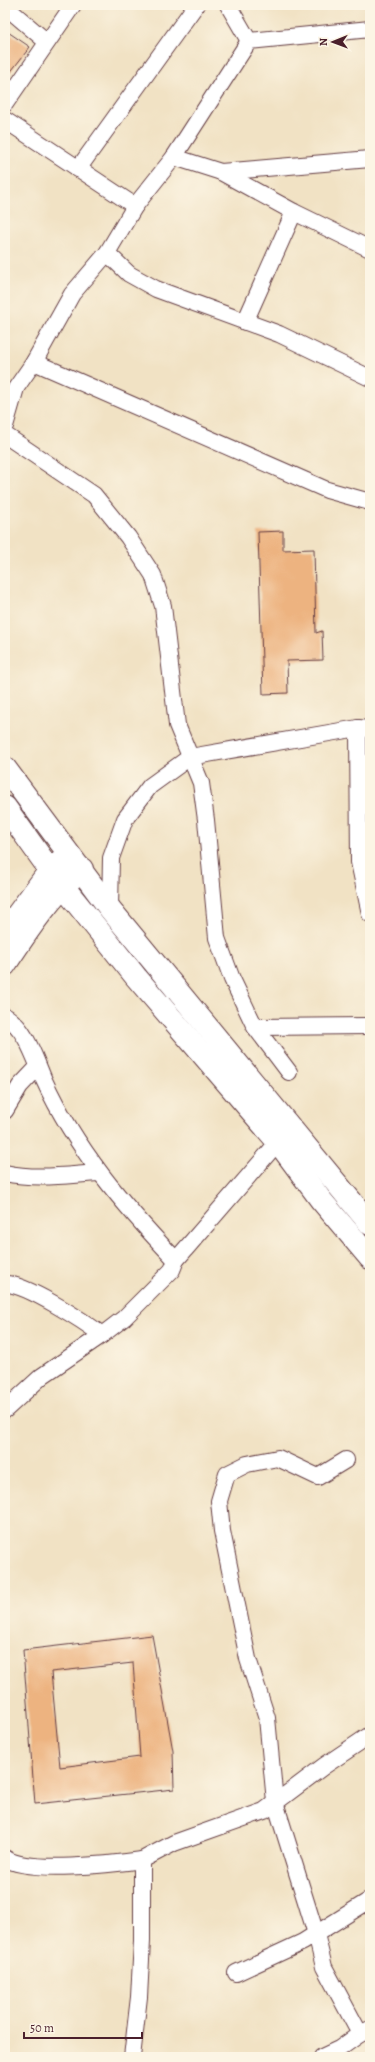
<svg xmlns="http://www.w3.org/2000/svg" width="375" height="2062" font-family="Alegreya,serif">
<rect width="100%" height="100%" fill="#fcf5e5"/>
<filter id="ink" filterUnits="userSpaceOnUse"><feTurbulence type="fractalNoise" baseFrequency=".025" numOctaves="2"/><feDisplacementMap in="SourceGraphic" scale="8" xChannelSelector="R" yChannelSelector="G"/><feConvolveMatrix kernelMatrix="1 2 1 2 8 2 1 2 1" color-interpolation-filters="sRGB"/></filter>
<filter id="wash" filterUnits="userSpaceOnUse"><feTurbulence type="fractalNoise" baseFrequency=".012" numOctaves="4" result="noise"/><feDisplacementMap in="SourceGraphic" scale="16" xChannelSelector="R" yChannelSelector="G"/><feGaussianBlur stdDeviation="0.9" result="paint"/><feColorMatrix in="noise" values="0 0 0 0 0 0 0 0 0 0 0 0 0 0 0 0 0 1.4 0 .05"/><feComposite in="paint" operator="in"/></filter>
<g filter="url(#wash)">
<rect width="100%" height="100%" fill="#f1e2c4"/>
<g id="blocks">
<g fill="#edb380" fill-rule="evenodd">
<polygon points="5,30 30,47 5,79"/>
<polygon points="283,531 283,550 314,549 316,633 322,631 323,660 287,661 288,693 263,694 258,532"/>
<path d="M152,1635L173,1751L174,1789L35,1804L23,1650ZM133,1663L140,1757L60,1767L51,1672Z"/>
</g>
</g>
</g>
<g filter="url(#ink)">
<use href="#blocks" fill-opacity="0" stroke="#633c42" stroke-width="1"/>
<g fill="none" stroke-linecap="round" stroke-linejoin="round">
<g stroke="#633c42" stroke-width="18">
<g id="street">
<polyline points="228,5 249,41"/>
<polyline points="5,6 47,42"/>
<polyline points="5,104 73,5"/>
<polyline points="5,120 135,206"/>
<polyline points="174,157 249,41 370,29"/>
<polyline points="78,169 196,5"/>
<polyline points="221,172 370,159"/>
<polyline points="107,253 129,274 156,289 279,334 370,378"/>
<polyline points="245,322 294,212"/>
<polyline points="34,362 72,294 107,253 135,206 174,157 221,172 294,212 370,249"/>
<polyline points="5,426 16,388 34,362 327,490 370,502"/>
<polyline points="5,435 94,495 128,537 153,575 163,606 177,725 201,783 206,820 217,938 232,979 255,1027 289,1072"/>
<polyline points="358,728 359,862 370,914"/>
<polyline points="110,909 111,858 125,819 150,786 190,757 358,728 370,729"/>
<path d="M5,1016C26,1028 35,1059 44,1080C75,1148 124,1206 176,1260"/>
<polyline points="255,1027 370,1026"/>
<polyline points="5,1111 20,1086 38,1067"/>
<path d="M5,1173C36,1180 67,1175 99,1173"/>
<path d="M5,1284C25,1283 85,1322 102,1335"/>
<polyline points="5,1410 42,1376 102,1335 124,1318 172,1270 176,1260 278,1142"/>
<polyline points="346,1460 318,1477 278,1458 247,1464 227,1474 219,1501 222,1531 248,1659 267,1718 275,1802 316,1934 324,1967 360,2034 370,2029"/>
<path d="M5,1858C27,1874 114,1864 142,1860"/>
<polyline points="236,1973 303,1942 370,1900"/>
<polyline points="132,2057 139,1997 142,1941 142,1860 174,1843 264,1811 324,1766 370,1735"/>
<polyline points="322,2057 339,2049 360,2034"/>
</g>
</g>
<g stroke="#633c42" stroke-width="24">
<g id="secondary">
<polyline points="5,931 50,870 68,854"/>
<path d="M5,965C28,930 50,897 82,869"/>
</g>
</g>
<g stroke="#633c42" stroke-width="24">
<g id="primary">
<polyline points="5,768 110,909 370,1224"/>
<polyline points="5,807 50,870 136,977 278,1142 321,1200 370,1258"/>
</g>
</g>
<use href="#street" stroke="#fff" stroke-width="16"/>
<use href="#secondary" stroke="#fff" stroke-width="22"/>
<use href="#primary" stroke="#fff" stroke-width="22"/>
</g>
</g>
<rect width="375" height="2062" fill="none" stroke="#fcf5e5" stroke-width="20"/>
<g transform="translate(333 42) rotate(269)" stroke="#fcf5e5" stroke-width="3" paint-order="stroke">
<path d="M0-3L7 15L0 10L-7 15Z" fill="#4a1f2b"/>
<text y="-6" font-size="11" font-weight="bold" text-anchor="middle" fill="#4a1f2b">N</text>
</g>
<path d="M24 2032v6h118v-6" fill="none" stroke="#4a1f2b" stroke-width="2"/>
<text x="30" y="2032" font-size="12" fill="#4a1f2b" stroke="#fcf5e5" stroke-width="3" paint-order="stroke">50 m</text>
</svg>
